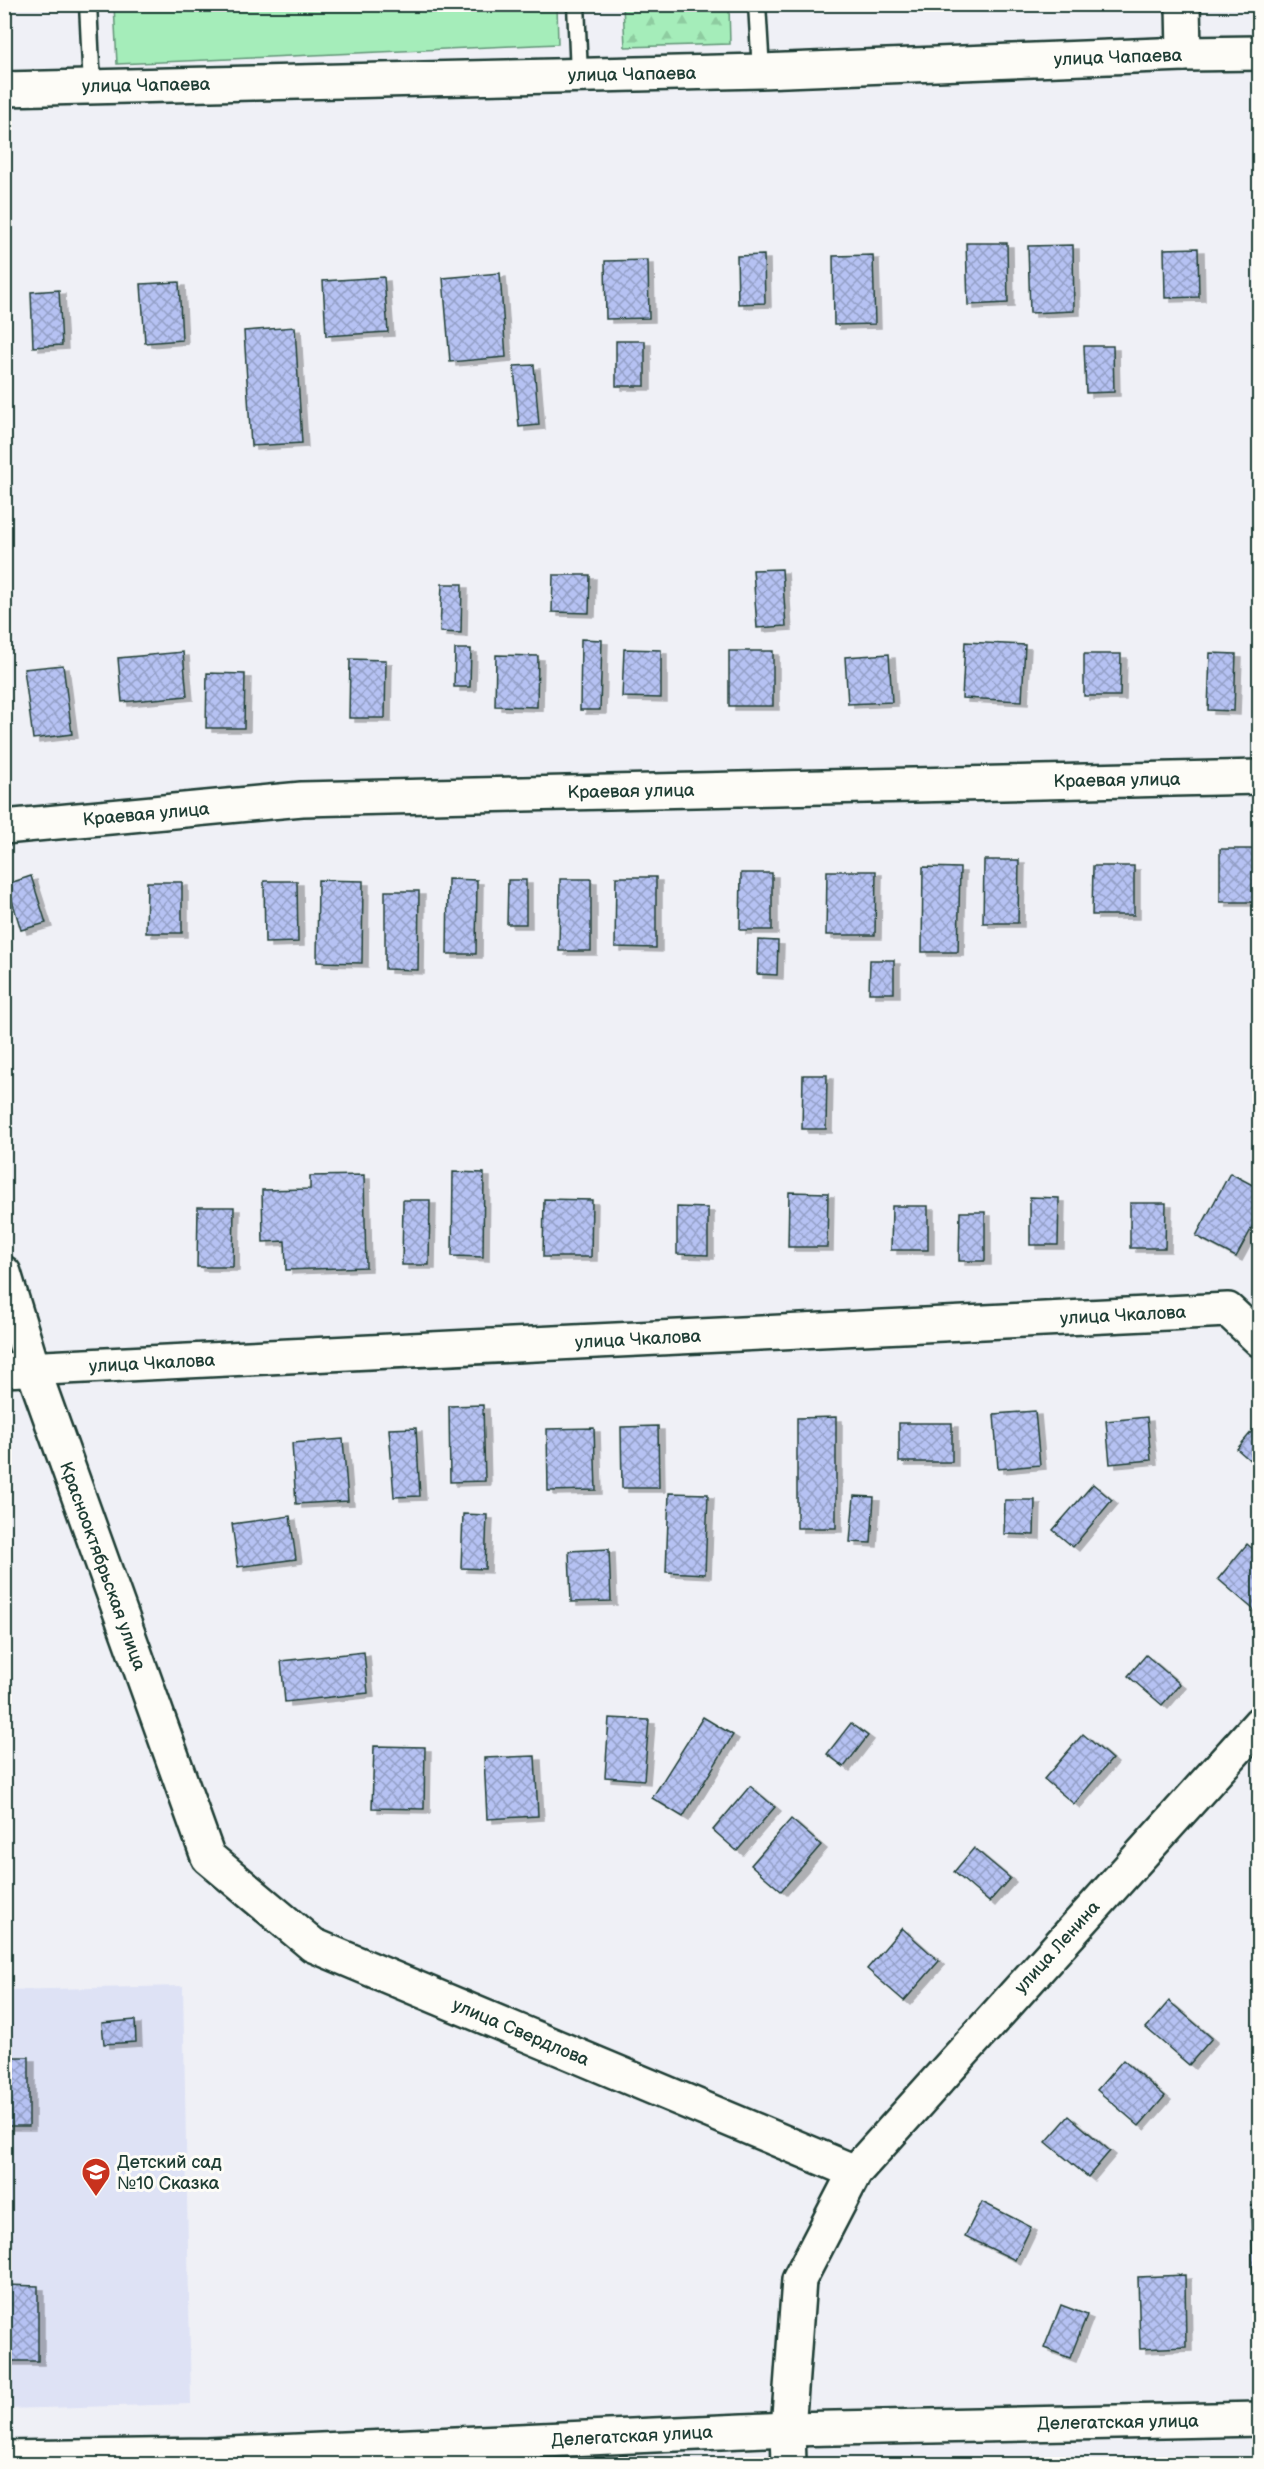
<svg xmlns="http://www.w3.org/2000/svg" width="1264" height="2469" font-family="'Balsamiq Sans',sans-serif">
<defs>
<pattern id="forest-firs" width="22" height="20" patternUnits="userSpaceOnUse" patternTransform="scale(1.5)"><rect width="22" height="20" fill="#a5edba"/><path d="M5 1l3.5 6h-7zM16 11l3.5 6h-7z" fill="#8ecca0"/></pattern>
<pattern id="building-cross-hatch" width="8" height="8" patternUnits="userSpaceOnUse" patternTransform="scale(1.5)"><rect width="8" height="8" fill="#b6c2f3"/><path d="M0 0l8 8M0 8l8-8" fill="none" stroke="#939fc6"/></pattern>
<filter id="shadow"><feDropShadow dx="6" dy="4" stdDeviation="0" flood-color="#0004"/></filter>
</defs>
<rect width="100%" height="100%" fill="#eff0f6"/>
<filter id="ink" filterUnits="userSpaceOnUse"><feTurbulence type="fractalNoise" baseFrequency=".0167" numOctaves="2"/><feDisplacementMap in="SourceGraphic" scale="12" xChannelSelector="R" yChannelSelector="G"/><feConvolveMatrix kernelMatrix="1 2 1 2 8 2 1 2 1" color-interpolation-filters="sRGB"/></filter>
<g filter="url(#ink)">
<polygon fill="#dee2f5" points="183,1986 191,2404 5,2409 4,1990"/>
<polygon fill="#a5edba" stroke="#629577" stroke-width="1.5" points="114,5 557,5 558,44 117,64"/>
<polygon fill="url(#forest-firs)" stroke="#629577" stroke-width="1.5" points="623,5 729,5 730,44 625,47"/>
<g fill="url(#building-cross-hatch)" stroke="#1f3d34" stroke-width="1.5" filter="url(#shadow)">
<polygon points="966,243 1007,243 1008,303 968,305"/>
<polygon points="1073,245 1074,311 1030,313 1028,246"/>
<polygon points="1198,248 1199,297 1165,298 1164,249"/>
<polygon points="764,255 765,303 738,304 737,256"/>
<polygon points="873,255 875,324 834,325 833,256"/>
<polygon points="648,260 649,318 606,319 605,261"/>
<polygon points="500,273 506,357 450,362 443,278"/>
<polygon points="384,277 388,332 326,336 323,281"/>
<polygon points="179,282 182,340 145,343 141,284"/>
<polygon points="59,290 62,345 33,347 31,292"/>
<polygon points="295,327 302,443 251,446 244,331"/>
<rect x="616" y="341" width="29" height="45"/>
<polygon points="1084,346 1113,346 1114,392 1086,393"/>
<polygon points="534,365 539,425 519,427 514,366"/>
<polygon points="782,569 786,626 757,628 753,570"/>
<polygon points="553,575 590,575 589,613 552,612"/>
<polygon points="442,584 462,584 461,633 440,632"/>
<polygon points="581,639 602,640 600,710 580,710"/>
<polygon points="965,642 1025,645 1022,701 962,698"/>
<polygon points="455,649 471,649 470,687 454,687"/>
<polygon points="624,649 661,650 661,698 622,697"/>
<rect x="729" y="651" width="44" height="55"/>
<polygon points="183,652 187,696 122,702 118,658"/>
<polygon points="1210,653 1236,654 1234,711 1208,710"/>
<polygon points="889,654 892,702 848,704 845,657"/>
<polygon points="1084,654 1121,654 1120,696 1084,696"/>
<polygon points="496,655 538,656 537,707 495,706"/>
<polygon points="350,659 386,660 385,718 349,718"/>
<polygon points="63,665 72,734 33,739 24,669"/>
<polygon points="207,673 245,674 244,728 206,728"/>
<rect x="1220" y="849" width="40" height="53"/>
<polygon points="984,860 1019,860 1018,923 983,923"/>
<polygon points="1093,866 1134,866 1134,915 1092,915"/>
<polygon points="923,867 960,868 958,952 922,952"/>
<polygon points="827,871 876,871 875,935 826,935"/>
<polygon points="741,873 772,873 772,930 740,930"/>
<polygon points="31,876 46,923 21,930 7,884"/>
<polygon points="616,877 656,877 656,948 615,947"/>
<polygon points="448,879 477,880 476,954 447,954"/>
<polygon points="560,879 591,879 591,951 559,951"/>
<polygon points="318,880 363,881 362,963 317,962"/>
<polygon points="508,880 526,880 526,924 507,924"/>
<polygon points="264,881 297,881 298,942 265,943"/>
<polygon points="147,882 182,882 182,933 146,933"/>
<polygon points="385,891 419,891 418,970 385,969"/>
<polygon points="758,940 778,941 777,975 757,974"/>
<polygon points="870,960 894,960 894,993 869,993"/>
<polygon points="803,1075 827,1075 826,1129 802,1129"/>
<polygon points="453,1172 484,1173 483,1257 452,1256"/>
<polygon points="1230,1173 1260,1189 1260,1213 1236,1257 1196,1236"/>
<polygon points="364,1175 366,1267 286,1270 285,1241 263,1242 262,1190 310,1189 310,1176"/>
<polygon points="789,1192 828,1193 827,1247 788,1247"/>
<polygon points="1030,1197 1059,1198 1058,1245 1030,1245"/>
<polygon points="544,1199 592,1200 591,1257 543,1257"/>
<polygon points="403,1200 430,1200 429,1265 402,1265"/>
<polygon points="1130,1203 1166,1203 1165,1248 1130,1248"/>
<polygon points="892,1206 928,1206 928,1250 891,1250"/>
<polygon points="198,1207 234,1207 233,1267 197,1267"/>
<polygon points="677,1207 708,1208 708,1255 677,1254"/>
<polygon points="960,1212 985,1212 985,1261 959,1261"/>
<polygon points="483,1405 485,1481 450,1482 449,1406"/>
<polygon points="1035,1411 1040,1465 998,1469 994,1414"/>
<polygon points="836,1417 836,1528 797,1528 797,1418"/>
<polygon points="1147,1417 1151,1460 1110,1464 1106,1421"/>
<rect x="899" y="1423" width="53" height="39"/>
<polygon points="658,1426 659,1488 622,1488 621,1427"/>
<polygon points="416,1428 420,1496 394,1497 389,1429"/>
<polygon points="594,1428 596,1490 548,1491 547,1429"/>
<polygon points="1253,1430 1260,1436 1260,1469 1237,1449"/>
<polygon points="343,1439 348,1501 296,1504 292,1443"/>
<polygon points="1093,1484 1112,1500 1073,1547 1053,1530"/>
<polygon points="669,1493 708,1494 705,1574 666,1572"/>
<polygon points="854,1496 874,1497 871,1543 850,1542"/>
<polygon points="1005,1500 1035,1500 1034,1535 1004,1534"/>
<polygon points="463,1514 487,1515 485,1569 461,1568"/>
<polygon points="290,1516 296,1559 238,1567 232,1524"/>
<polygon points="1247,1544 1260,1555 1260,1603 1254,1610 1218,1579"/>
<polygon points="609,1549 611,1601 571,1602 569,1551"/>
<polygon points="364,1652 368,1693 285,1702 281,1661"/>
<polygon points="1146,1655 1180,1684 1162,1705 1128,1676"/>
<polygon points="703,1717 733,1735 683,1817 652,1798"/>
<polygon points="609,1718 649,1720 644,1780 605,1777"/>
<polygon points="851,1723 868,1736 844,1767 827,1754"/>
<polygon points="1083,1734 1112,1759 1074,1804 1044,1779"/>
<polygon points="374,1746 425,1747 424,1809 372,1808"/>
<polygon points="535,1756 538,1816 487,1819 484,1758"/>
<polygon points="750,1786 775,1807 737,1851 713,1830"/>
<polygon points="791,1819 821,1845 781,1891 751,1865"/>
<polygon points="974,1848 1010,1878 989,1902 954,1872"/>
<polygon points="902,1928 939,1961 904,2001 867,1969"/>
<polygon points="1169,2001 1212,2038 1189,2065 1146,2028"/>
<polygon points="135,2020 136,2042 104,2044 102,2023"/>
<rect x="4" y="2057" width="25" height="69"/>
<polygon points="1123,2060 1165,2096 1139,2126 1097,2090"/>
<polygon points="1069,2116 1110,2151 1088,2177 1046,2142"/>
<polygon points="982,2202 1031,2227 1015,2260 965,2236"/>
<polygon points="1260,2205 1260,2291 1253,2291 1251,2206"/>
<polygon points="1185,2275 1186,2347 1140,2349 1138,2277"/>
<polygon points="4,2285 38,2286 38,2361 4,2361"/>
<polygon points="1061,2305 1087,2315 1070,2358 1044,2348"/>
</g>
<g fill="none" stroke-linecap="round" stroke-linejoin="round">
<g stroke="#1f3d34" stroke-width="21">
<g id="service">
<polyline points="88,4 92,87"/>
<polyline points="576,4 579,75"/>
<polyline points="757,4 761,71"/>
</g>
</g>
<g stroke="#1f3d34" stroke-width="38">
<g id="minor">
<polyline points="1183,4 1184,54"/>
<polyline points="4,827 302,799 1260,777"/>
<polyline points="4,1273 33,1369 208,1857 313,1945 855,2172"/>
<polyline points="4,1370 1228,1310 1260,1340"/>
<polyline points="788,2429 1260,2419"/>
</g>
</g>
<g stroke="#1f3d34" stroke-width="38">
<polyline id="tertiary" points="4,2458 208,2455 788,2429"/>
</g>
<g stroke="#1f3d34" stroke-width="38">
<g id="secondary">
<polyline points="4,89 761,71 1184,54 1260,53"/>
<polyline points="789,2464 788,2429 799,2280 855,2172 1260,1723"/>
</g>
</g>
<use href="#service" stroke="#fdfcf7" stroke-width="16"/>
<use href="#minor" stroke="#fdfcf7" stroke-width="33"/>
<use href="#tertiary" stroke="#fdfcf7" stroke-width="33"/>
<use href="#secondary" stroke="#fdfcf7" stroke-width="33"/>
</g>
</g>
<defs>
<g id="school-pin" transform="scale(1.5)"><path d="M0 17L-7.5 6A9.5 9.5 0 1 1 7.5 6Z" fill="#c8321e" stroke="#fdfcf7"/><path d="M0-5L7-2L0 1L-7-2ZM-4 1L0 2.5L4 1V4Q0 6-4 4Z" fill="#fff"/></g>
</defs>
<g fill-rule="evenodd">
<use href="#school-pin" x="96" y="2172"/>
</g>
<g text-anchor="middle" stroke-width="6" stroke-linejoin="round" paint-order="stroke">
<g font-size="18" fill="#1f3d34" stroke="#fdfcf7">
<text transform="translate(1118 57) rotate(-2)" y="6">улица Чапаева</text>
<text transform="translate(632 74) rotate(-1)" y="6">улица Чапаева</text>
<text transform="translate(146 85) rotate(-1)" y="6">улица Чапаева</text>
<text transform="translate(1117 780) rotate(-1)" y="6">Краевая улица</text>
<text transform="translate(631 791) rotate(-1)" y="6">Краевая улица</text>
<text transform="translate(146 814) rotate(-5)" y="6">Краевая улица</text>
<text transform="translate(1123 1315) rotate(-3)" y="6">улица Чкалова</text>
<text transform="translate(638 1339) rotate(-3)" y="6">улица Чкалова</text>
<text transform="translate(152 1363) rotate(-3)" y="6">улица Чкалова</text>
<text transform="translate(103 1566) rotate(70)" y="6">Краснооктябрьская улица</text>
<text transform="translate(1057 1947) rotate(-48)" y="6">улица Ленина</text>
<text transform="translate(521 2032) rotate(23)" y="6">улица Свердлова</text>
<text transform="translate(1118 2422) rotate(-1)" y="6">Делегатская улица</text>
<text transform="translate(632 2436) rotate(-3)" y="6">Делегатская улица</text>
</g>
<g font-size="18" fill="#1f3d34" stroke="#fdfcf7" text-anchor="start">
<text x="117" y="2168">Детский сад<tspan x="117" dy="21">№10 Сказка</tspan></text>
</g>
</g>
<rect width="1264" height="2469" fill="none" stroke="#fdfcf7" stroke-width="24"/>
<rect x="12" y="12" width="1240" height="2445" fill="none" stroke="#1f3d34" stroke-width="2" filter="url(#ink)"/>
</svg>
